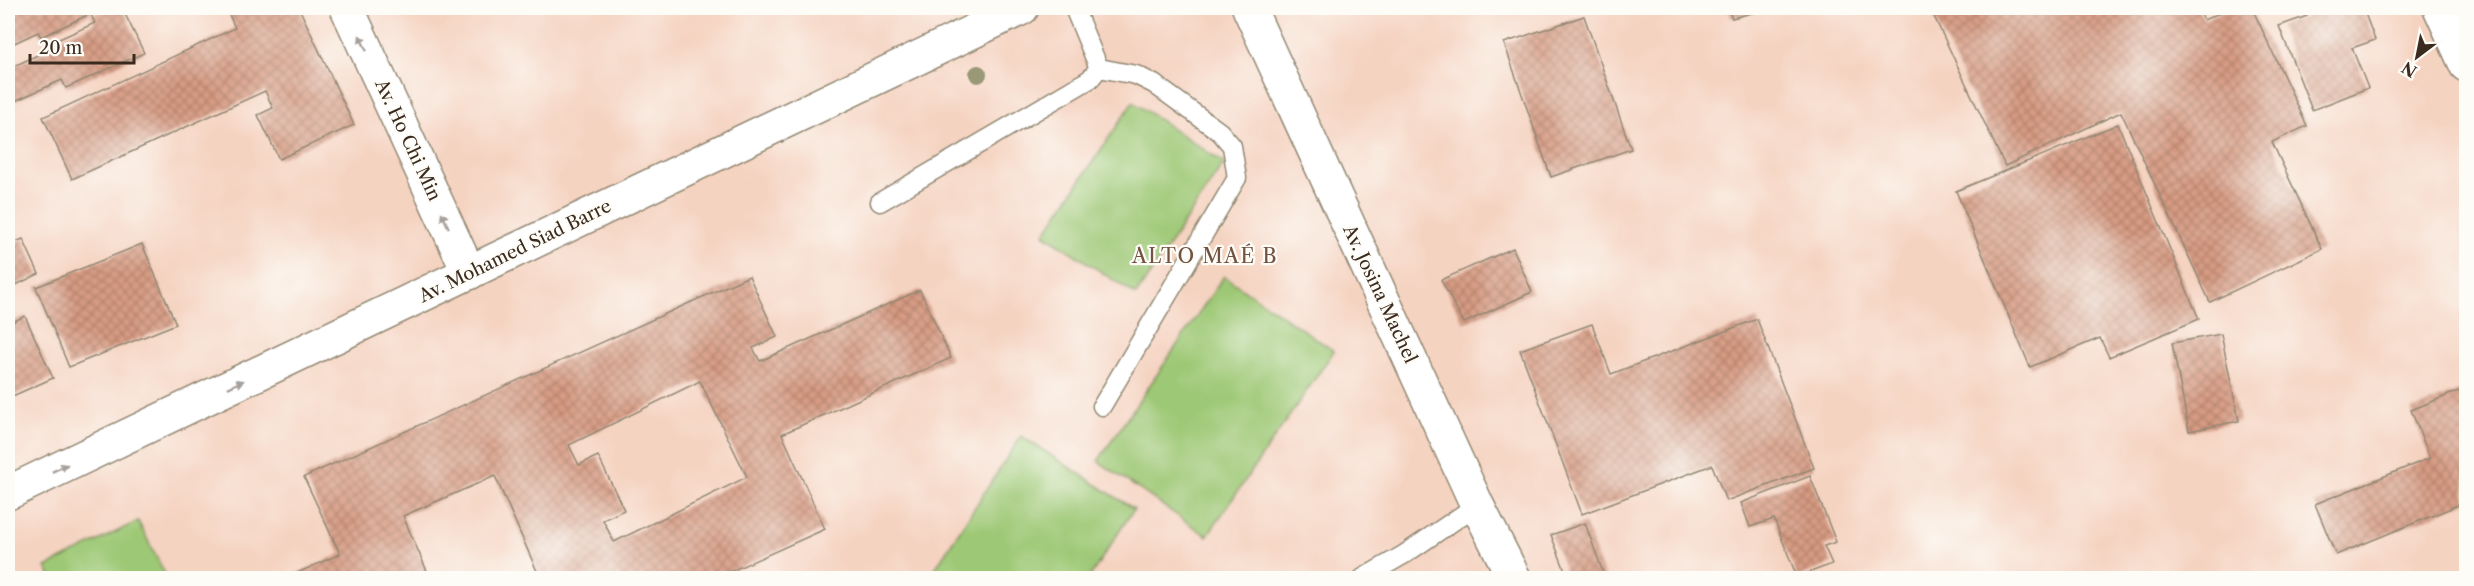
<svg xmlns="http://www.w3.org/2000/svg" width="2474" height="586" font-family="'Libre Caslon Text',serif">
<defs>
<pattern id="building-cross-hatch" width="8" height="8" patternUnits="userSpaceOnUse" patternTransform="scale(1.5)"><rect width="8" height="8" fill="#d79b83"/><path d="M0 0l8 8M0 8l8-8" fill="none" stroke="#b07f6b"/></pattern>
</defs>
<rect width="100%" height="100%" fill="#fdfcf7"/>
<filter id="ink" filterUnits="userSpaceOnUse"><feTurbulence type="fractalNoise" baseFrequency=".0167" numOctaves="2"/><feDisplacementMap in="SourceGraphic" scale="12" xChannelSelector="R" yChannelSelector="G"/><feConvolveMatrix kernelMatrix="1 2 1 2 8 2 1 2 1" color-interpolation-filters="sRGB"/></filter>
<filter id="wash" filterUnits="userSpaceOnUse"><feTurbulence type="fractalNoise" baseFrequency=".008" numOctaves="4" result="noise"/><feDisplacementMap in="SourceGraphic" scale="24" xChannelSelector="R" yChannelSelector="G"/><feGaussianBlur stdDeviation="1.35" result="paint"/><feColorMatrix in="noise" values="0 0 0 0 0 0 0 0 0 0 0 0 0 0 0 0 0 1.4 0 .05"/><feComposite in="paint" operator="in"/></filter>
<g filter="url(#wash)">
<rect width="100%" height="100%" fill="#e9e4c5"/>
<rect fill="#f5d3c1" x="8" y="8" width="2458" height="570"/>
<g fill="#9dc875" stroke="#6c794a" stroke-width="1.5">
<polygon points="1133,102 1224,163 1136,295 1044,234"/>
<polygon points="1224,276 1334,351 1207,536 1098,461"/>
<polygon points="1021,436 1134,509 1089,578 929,578"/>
<polygon points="138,521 167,578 52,578 46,567"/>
</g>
<g id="blocks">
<g fill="url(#building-cross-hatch)" fill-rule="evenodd">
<polygon points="8,8 90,8 92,13 41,37 38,32 8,46"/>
<polygon points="108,8 122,8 144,53 66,88 62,80 8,104 8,69 48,50 46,45 95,23 91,15"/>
<polygon points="226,8 299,8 354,125 279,159 258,115 273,108 265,91 72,179 43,117 235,28"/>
<polygon points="1727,8 1771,8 1732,18"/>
<polygon points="1930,8 2198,8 2204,20 2230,8 2252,8 2307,126 2272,142 2322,249 2210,302 2121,112 2005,166"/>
<polygon points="2303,8 2363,8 2375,40 2352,48 2368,88 2312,110 2279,26 2307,16"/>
<polygon points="1584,16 1631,149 1551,177 1504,43"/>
<polygon points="2118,124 2199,319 2109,357 2100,338 2030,367 1956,191"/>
<polygon points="23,239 39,274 16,285 8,265 8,245"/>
<polygon points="142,244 176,324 69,367 36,287"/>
<polygon points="1513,248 1532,292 1464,323 1441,280"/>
<path d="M749,276L777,337L753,348L760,361L920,290L951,358L782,434L825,529L716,578H540L495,476L403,516L430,578H286L340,554L304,477ZM700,381L747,477L614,542L603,520L624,510L598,456L579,465L569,445Z"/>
<polygon points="25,316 53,378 8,398 8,324"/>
<polygon points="1757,319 1814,468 1726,501 1712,465 1582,514 1520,350 1592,324 1611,374"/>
<polygon points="2221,334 2239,421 2189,431 2172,343"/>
<polygon points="2466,388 2466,502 2336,555 2315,504 2430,458 2411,410"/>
<polygon points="1810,476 1836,542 1824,546 1832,564 1797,577 1774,519 1750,527 1741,503"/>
<polygon points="1585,523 1605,578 1568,578 1551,535"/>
</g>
</g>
</g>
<g filter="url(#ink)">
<use href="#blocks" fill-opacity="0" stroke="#928772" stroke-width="1.5"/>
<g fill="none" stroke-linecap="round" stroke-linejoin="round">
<g stroke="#928772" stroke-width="21">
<g id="service">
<polyline points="1099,68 1136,75 1154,84 1220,132 1232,146 1237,178 1102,406"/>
<polyline points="880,202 1090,79 1099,68 1074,8"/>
<polyline points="1363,578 1405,554 1477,505"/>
</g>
</g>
<g stroke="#928772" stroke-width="36">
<g id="minor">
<polyline points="347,8 469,273"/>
<polyline points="1249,8 1477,505 1514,578"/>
<polyline points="2440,8 2466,65"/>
<polyline points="8,493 1022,8"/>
</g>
</g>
<use href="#service" stroke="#fff" stroke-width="18"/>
<use href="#minor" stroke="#fff" stroke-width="33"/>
</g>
<circle fill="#999877" cx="978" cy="74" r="9"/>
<defs><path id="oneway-solid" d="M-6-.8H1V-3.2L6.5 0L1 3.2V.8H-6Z" transform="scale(1.5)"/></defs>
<g fill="#a79f9a">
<use href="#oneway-solid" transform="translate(363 43) rotate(-115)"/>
<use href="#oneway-solid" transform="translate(445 220) rotate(-115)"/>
<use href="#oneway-solid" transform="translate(236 384) rotate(-25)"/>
<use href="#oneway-solid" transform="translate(60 468) rotate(-25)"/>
</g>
</g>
<g text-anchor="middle" stroke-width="4.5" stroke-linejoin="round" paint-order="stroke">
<g font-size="18" fill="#3b2a1e" stroke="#fdfcf7">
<text transform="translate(408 140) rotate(65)" y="6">Av. Ho Chi Min</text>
<text transform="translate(515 251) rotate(-26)" y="6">Av. Mohamed Siad Barre</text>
<text transform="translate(1380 294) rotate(65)" y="6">Av. Josina Machel</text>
</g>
<g font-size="20" letter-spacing="1.5" fill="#725241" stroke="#fdfcf7">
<text x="1205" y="263">ALTO MAÉ B</text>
</g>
</g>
<rect width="2474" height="586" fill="none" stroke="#fdfcf7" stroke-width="30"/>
<g transform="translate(2417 57) rotate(212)" stroke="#fdfcf7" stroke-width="4.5" paint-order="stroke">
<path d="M0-4.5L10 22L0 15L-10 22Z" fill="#3b2a1e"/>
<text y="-9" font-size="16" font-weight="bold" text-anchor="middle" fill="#3b2a1e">N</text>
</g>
<path d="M30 54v9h104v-9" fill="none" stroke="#3b2a1e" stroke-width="3"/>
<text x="39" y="54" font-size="18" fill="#3b2a1e" stroke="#fdfcf7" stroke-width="4.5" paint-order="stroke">20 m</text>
</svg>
